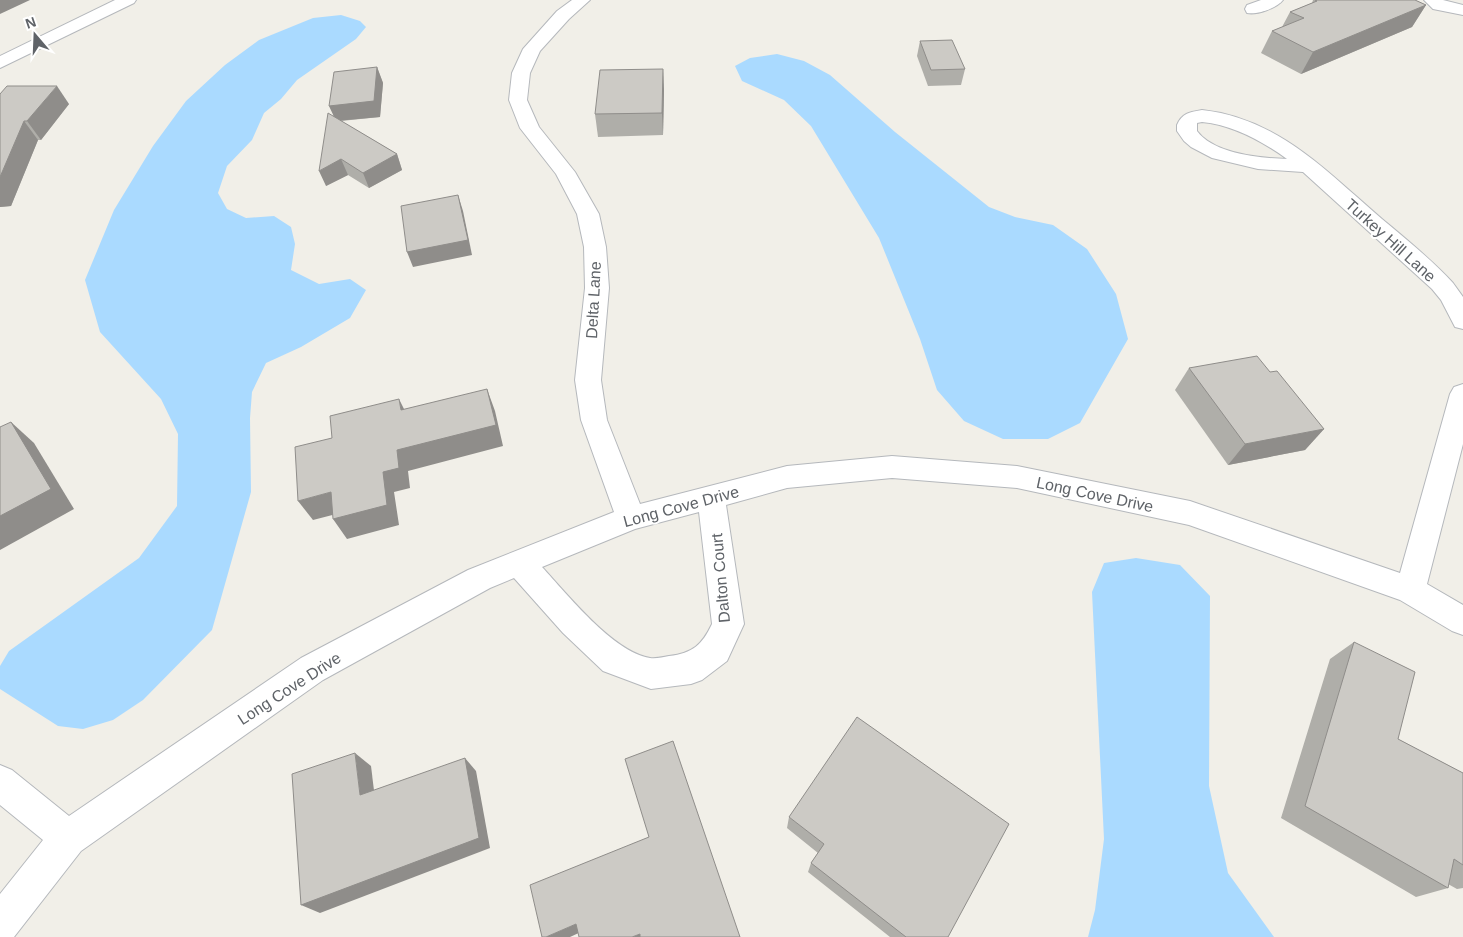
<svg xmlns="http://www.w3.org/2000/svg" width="1463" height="937" font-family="Arial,sans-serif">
<rect width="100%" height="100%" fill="#f1efe8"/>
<g fill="#aadaff">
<polygon points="341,15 360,21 366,27 356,39 297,80 281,99 264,113 252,140 227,166 218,193 227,209 246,218 274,216 291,227 295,244 291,270 319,284 350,279 366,290 350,318 301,347 266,363 252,392 250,418 251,492 212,630 143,700 113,720 83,729 58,726 0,689 0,666 9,651 139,558 177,506 178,434 161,399 100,332 85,280 114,210 153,146 186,101 225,65 259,40 313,18"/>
<polygon points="777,54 804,61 830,75 895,132 989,207 1015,217 1053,225 1087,249 1116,294 1128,339 1080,423 1048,439 1003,439 964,421 937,390 920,339 879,238 811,126 784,100 742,81 735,66 750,58"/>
<polygon points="1136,558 1180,565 1210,596 1209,786 1228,873 1274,937 1088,937 1095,910 1104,839 1092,592 1104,563"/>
</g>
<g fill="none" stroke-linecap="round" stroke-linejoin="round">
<g stroke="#b5b8bc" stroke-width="2">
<g id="minor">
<polygon points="115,0 136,0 134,3 0,68 0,56"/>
<path d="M572,0H590L569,19L540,51L530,73L527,100L539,127L575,172L599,214L606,247L609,288L601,380L607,420L640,504L787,466L892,456L1017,466L1190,501L1400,573L1450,394L1454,387L1463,384V444L1427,584L1463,605V635L1452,631L1400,600L1189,525L1017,488L892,478L787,488L726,505L744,624L727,661L702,680L691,684L651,689L603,671L563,633L514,578L490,588L323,680L81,851L14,937H0V894L43,840L0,805V765L12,770L69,816L301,658L468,570L614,512L581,420L575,380L585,288L584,247L577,214L556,174L520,128L509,100L512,73L523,49L557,11ZM699,512L712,624C702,645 693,653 669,656C663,657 656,659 650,658C613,652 567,594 542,567L635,529Z"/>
<path d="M1261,0H1283C1277,8 1257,15 1247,13L1245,9L1247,5Z"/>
<polygon points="1424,0 1443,0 1463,5 1463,15 1433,9"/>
<path d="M1202,110C1278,118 1327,172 1382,219C1406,239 1432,260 1453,283L1463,297V329L1455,327L1441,300L1432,289L1303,172L1258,169L1212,158L1191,147L1184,141L1177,131V125C1182,113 1190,112 1202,110ZM1202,122C1233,125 1262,141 1287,159C1260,158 1214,154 1197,131V123Z"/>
</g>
</g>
<use href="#minor" fill="#fff" fill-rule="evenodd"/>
</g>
<g fill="#afaea9">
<polygon points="1313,0 1415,0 1426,5 1412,27 1301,74 1261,53 1272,31 1282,27 1290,12 1312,3"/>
<polygon points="920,41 965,69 961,85 928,86 917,56"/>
<polygon points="377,67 383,83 380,117 341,121 397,154 402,170 369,188 348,175 326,186 333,116"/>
<polygon points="663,69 664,91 663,135 598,137 595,114"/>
<polygon points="0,94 69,104 41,140 38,140 11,206 0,207"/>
<polygon points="1189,368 1270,372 1324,429 1305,450 1228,465 1175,390"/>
<polygon points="1354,642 1398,739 1463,773 1463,888 1457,889 1448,884 1448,888 1416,897 1281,818 1330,659"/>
<polygon points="789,817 948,937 890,937 808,872 811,863 818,853 787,828"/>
</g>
<g fill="#8f8d8a">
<polygon points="0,0 30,0 0,14"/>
<polygon points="1426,5 1412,27 1301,74 1313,52"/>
<polygon points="377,67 383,83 380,117 336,121 329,106"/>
<polygon points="663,69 664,91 663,135 662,113"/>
<polygon points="57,86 69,104 41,140 27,121"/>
<polygon points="24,121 38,140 11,206 0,207 0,177"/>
<polygon points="397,154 402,170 369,188 363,173"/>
<polygon points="341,159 348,175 326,186 319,171"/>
<polygon points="458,195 463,211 472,255 413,267 407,252"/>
<polygon points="487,389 495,411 503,446 408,471 410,488 394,492 399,525 347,539 333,519 383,472 397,450"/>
<polygon points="399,399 410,421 401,410"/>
<polygon points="11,422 34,443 74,509 0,550 0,516"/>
<polygon points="1324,429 1305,450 1228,465 1245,444"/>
<polygon points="331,492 344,512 313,520 298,501"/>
<polygon points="355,753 371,766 376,807 360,795"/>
<polygon points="465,758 476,771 490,848 320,913 301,905"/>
<polygon points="576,924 583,931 570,937 546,937"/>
<polygon points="640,934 641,937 632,937"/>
</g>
<g fill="#cccac5" stroke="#8f8d8a">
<polygon points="1315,0 1415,0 1426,5 1313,52 1272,31 1304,18 1290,12 1317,1"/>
<polygon points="952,40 965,69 931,70 920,41"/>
<polygon points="377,67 374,101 329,106 334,72"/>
<polygon points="663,69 662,113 595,114 600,70"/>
<polygon points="7,86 57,86 27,121 24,121 0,177 0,94"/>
<polygon points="328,113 397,154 363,173 341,159 319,171"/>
<polygon points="458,195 468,240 407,252 401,206"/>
<polygon points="1257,356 1270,372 1277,371 1324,429 1245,444 1189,368"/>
<polygon points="487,389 496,425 397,450 399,468 383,472 387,505 333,519 331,492 298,501 295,447 332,438 330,416 399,399 401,410"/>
<polygon points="11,422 51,489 0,516 0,427"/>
<polygon points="1354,642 1415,672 1398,739 1463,773 1463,865 1454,859 1448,888 1305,806"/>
<polygon points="857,717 1009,824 948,937 906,937 811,863 824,844 789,817"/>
<polygon points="673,741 740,937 640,937 640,934 632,937 579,937 576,924 546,937 542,937 530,885 649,837 625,759"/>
<polygon points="355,753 360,795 465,758 479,838 301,905 292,774"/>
</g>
<g text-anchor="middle" stroke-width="4" stroke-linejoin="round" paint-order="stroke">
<g font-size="16" fill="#5f6368" stroke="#fff">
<text transform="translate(1391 240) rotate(42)" y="6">Turkey Hill Lane</text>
<text transform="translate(593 300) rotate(-87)" y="6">Delta Lane</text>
<text transform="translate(1095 494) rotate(12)" y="6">Long Cove Drive</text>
<text transform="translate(681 506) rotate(-15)" y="6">Long Cove Drive</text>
<text transform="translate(720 578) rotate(-95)" y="6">Dalton Court</text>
<text transform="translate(289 688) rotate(-33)" y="6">Long Cove Drive</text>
</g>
</g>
<g transform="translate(35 35) rotate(341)" stroke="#ffffff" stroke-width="4" paint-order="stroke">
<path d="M0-4L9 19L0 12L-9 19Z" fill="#5f6368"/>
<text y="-8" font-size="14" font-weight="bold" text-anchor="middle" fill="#5f6368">N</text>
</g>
</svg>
